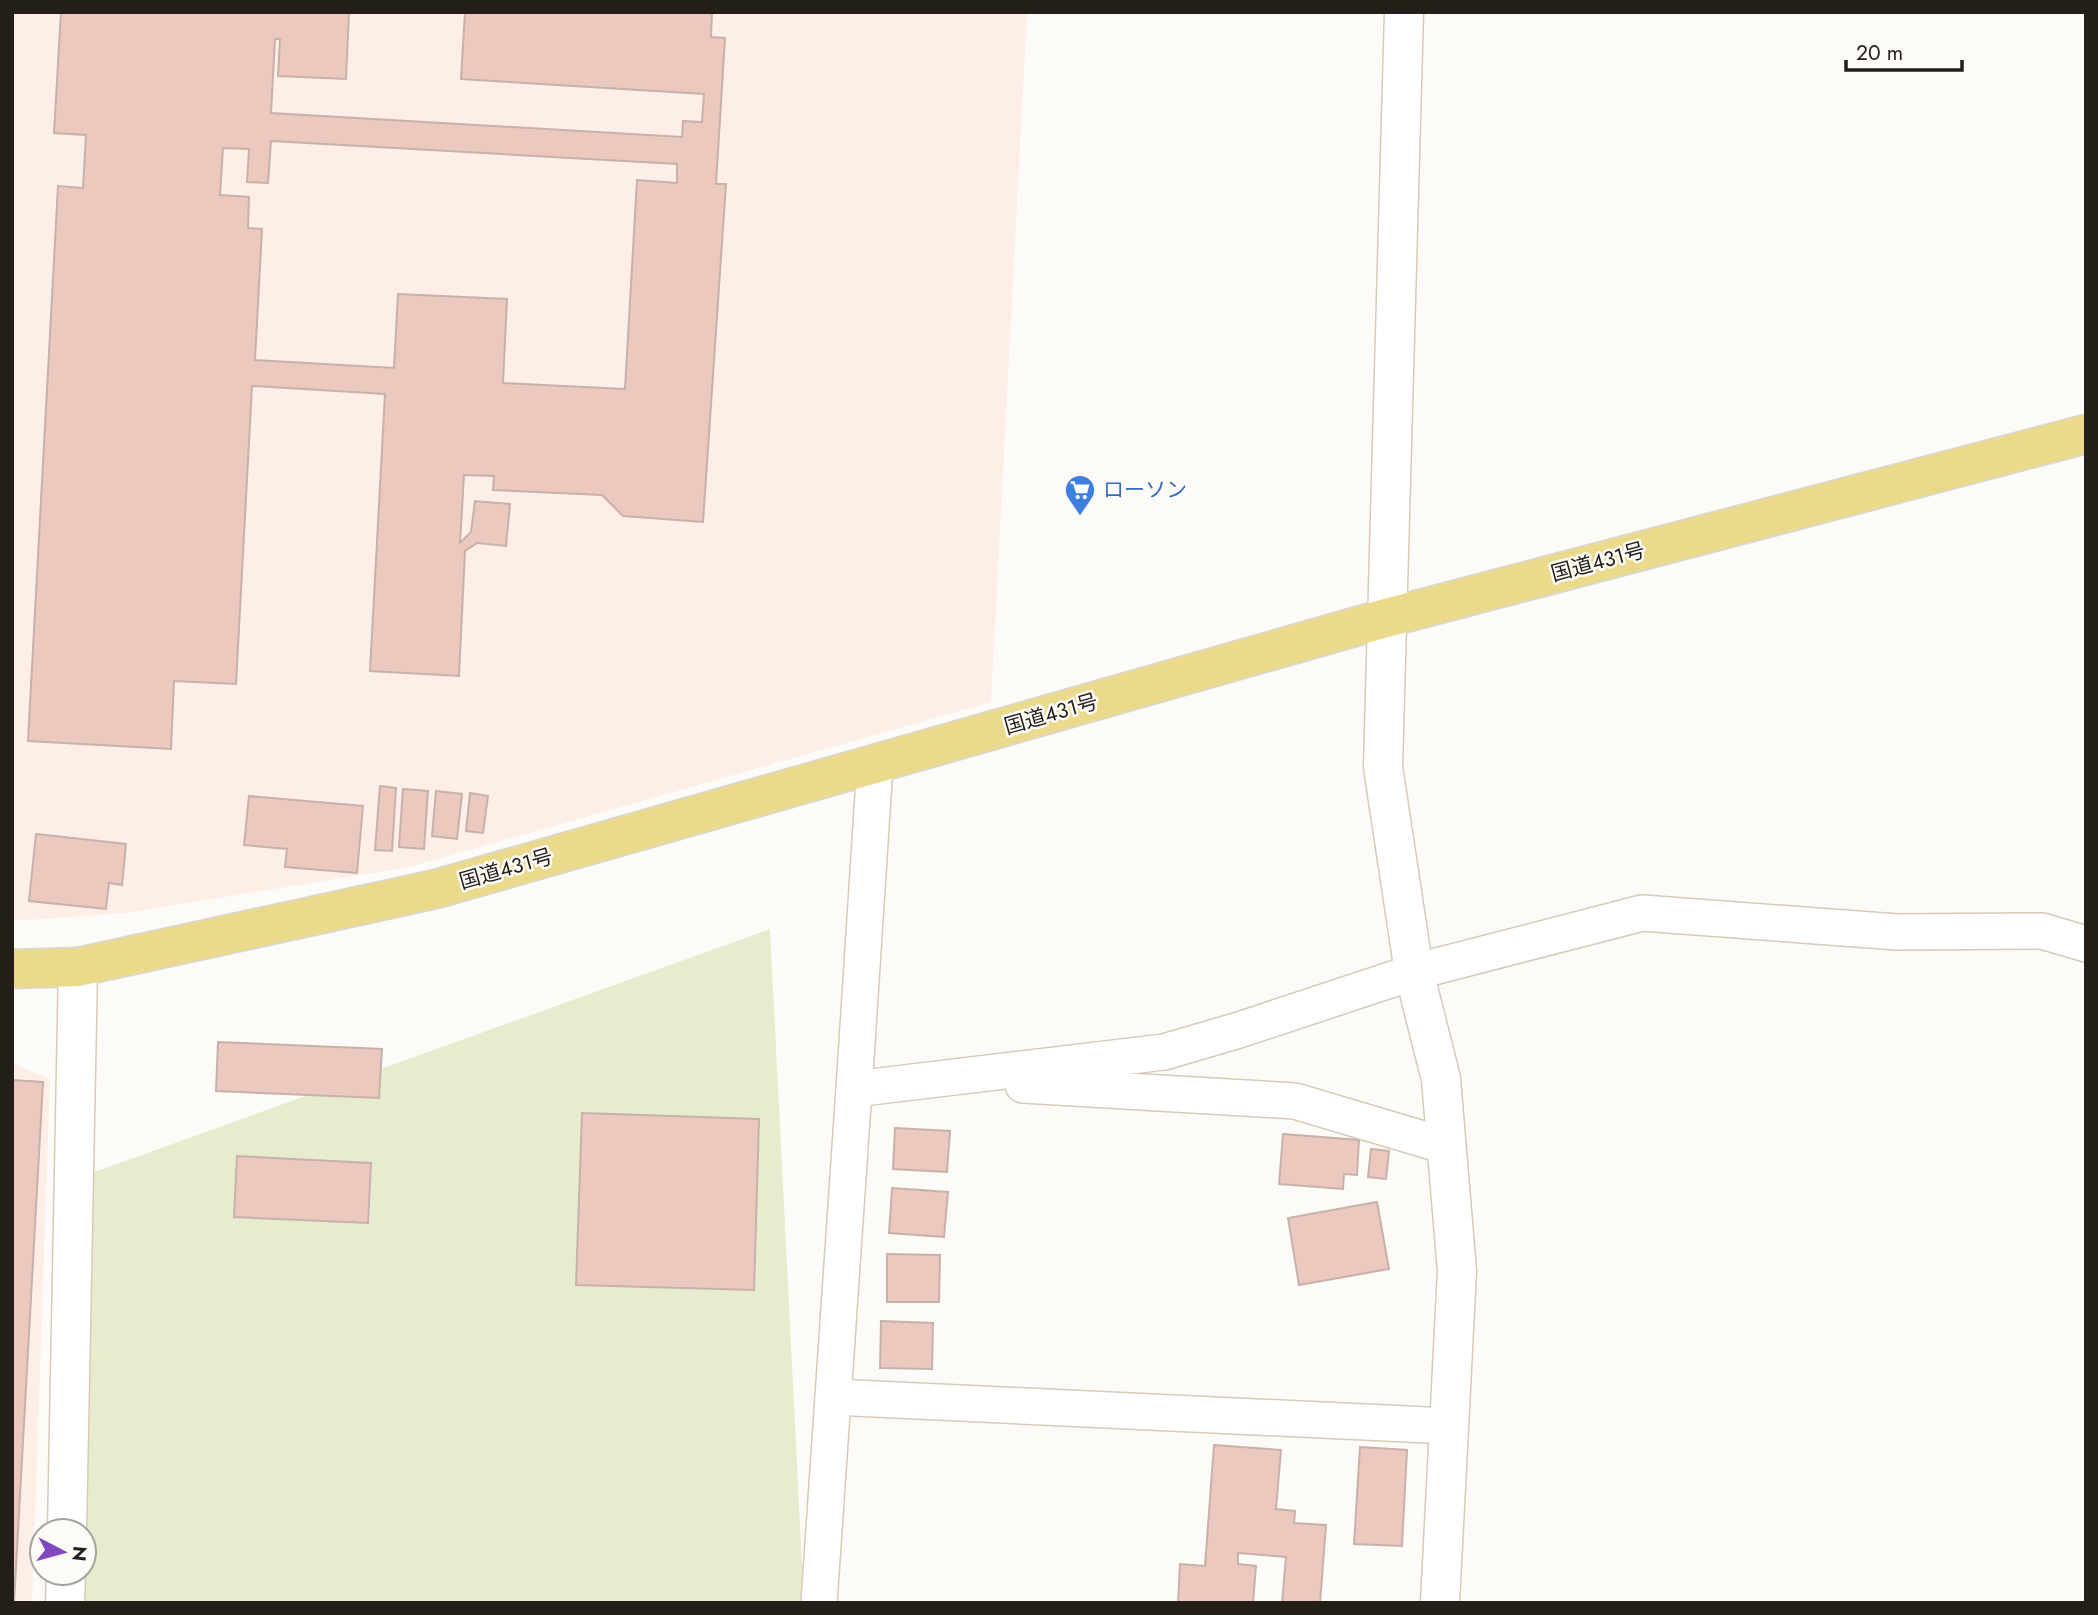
<svg xmlns="http://www.w3.org/2000/svg" width="2098" height="1615" font-family="Jost,'Noto Sans JP',sans-serif">
<rect width="100%" height="100%" fill="#fdfbf7"/>
<g fill="#fdeee8">
<polygon points="12,12 1027,12 991,702 409,867 127,913 12,921"/>
<polygon points="12,1063 50,1079 32,1603 12,1603"/>
</g>
<polygon fill="#e7eccf" points="770,929 804,1603 76,1603 84,1573 84,1531 75,1179"/>
<g fill="#ebc9bf" stroke="#c7b1aa" stroke-width="2" fill-rule="evenodd">
<path d="M61,12H349L346,79L278,76L280,39H275L271,113L682,137L683,121L702,122L704,94L461,79L465,12H712L711,37L725,38L716,184H726L703,522L623,516L602,495L493,490L494,476L464,475L460,543L471,532L475,501L510,504L506,546L477,543L465,551L459,676L370,671L385,394L252,386L236,684L174,681L171,749L28,741L58,186L83,188L86,135L54,133ZM271,141L677,164V183L637,180L625,389L503,383L507,299L398,294L394,368L255,360L262,229L248,228L249,197L220,195L223,148L249,149L247,182L268,183Z"/>
<polygon points="380,786 396,788 392,851 375,850"/>
<polygon points="403,789 428,791 424,849 399,847"/>
<polygon points="436,791 462,794 457,839 432,836"/>
<polygon points="470,793 488,796 483,833 466,831"/>
<polygon points="249,796 363,806 357,873 285,867 287,849 244,845"/>
<polygon points="36,834 126,844 122,885 109,883 106,909 29,901"/>
<polygon points="218,1042 382,1049 379,1098 216,1091"/>
<polygon points="12,1080 43,1082 14,1603 12,1603"/>
<polygon points="582,1113 759,1119 754,1290 576,1285"/>
<polygon points="895,1128 950,1131 947,1172 893,1169"/>
<polygon points="1283,1134 1359,1140 1357,1175 1344,1174 1343,1189 1279,1184"/>
<polygon points="1371,1149 1389,1151 1386,1179 1368,1177"/>
<polygon points="237,1156 371,1163 368,1223 234,1217"/>
<polygon points="892,1188 948,1192 944,1237 889,1233"/>
<polygon points="1377,1202 1389,1269 1299,1285 1288,1218"/>
<polygon points="887,1254 940,1255 939,1302 887,1302"/>
<polygon points="881,1321 933,1323 932,1369 880,1368"/>
<polygon points="1214,1445 1281,1450 1276,1509 1295,1511 1294,1523 1326,1525 1320,1603 1282,1603 1286,1557 1238,1553 1238,1564 1256,1566 1253,1603 1178,1603 1180,1564 1205,1566"/>
<polygon points="1360,1447 1407,1450 1402,1546 1354,1544"/>
</g>
<g fill="none" stroke-linecap="round" stroke-linejoin="round">
<g stroke="#d6cbb9" stroke-width="38">
<g id="minor">
<polyline points="875,765 854,1089 1164,1052 1239,1030 1414,972 1642,913 1897,932 2042,931 2086,944"/>
<polyline points="1023,1085 1295,1101 1446,1146"/>
<polyline points="833,1397 1449,1426"/>
<polyline points="819,1603 854,1089"/>
</g>
</g>
<g stroke="#d6cbb9" stroke-width="41">
<g id="tertiary">
<polyline points="1404,12 1383,767 1414,972 1441,1079 1457,1271 1440,1603"/>
<polyline points="67,1531 78,967"/>
<polyline points="65,1603 66,1573"/>
</g>
</g>
<g stroke="#d7d7d5" stroke-width="41">
<polyline id="trunk" points="12,969 78,967 436,889 1386,618 2086,434"/>
</g>
<use href="#minor" stroke="#fff" stroke-width="35"/>
<use href="#tertiary" stroke="#fff" stroke-width="38"/>
<use href="#trunk" stroke="#ecda8c" stroke-width="38"/>
</g>
<defs>
<g id="supermarket-pin" transform="scale(1.575)"><path d="M0 17L-7.5 6A9.5 9.5 0 1 1 7.5 6Z" fill="#3f7fe0" stroke="#fdfbf7"/><path d="M-6-5.5h2.5l.6 2H6L4.5 2H-2.5L-4.4-4H-6ZM-1.5 3.2a1.3 1.3 0 1 0 .1 0ZM3 3.2a1.3 1.3 0 1 0 .1 0Z" fill="#fff"/></g>
</defs>
<g fill-rule="evenodd">
<use href="#supermarket-pin" x="1080" y="490"/>
</g>
<g text-anchor="middle" stroke-width="5" stroke-linejoin="round" paint-order="stroke">
<g font-size="21" fill="#366cbe" stroke="#fdfbf7" text-anchor="start">
<text x="1103" y="497">ローソン</text>
</g>
<g font-size="21" fill="#231f18" stroke="#fdfbf7">
<text transform="translate(1598 562) rotate(-15)" y="7">国道431号</text>
<text transform="translate(1051 714) rotate(-16)" y="7">国道431号</text>
<text transform="translate(506 869) rotate(-16)" y="7">国道431号</text>
</g>
</g>
<rect width="2098" height="1615" fill="none" stroke="#231f18" stroke-width="28"/>
<g transform="translate(63 1552) rotate(96)"><circle r="33" fill="#fdfbf7" stroke="#a6a39e" stroke-width="2"/>
<path d="M0-5L12 26L0 18L-12 26Z" fill="#8148be"/>
<text y="-10" font-size="19" font-weight="bold" text-anchor="middle" fill="#231f18">N</text>
</g>
<path d="M1846 60v10h116v-10" fill="none" stroke="#231f18" stroke-width="3.5"/>
<text x="1856" y="60" font-size="21" fill="#231f18" stroke="#fdfbf7" stroke-width="5" paint-order="stroke">20 m</text>
</svg>
